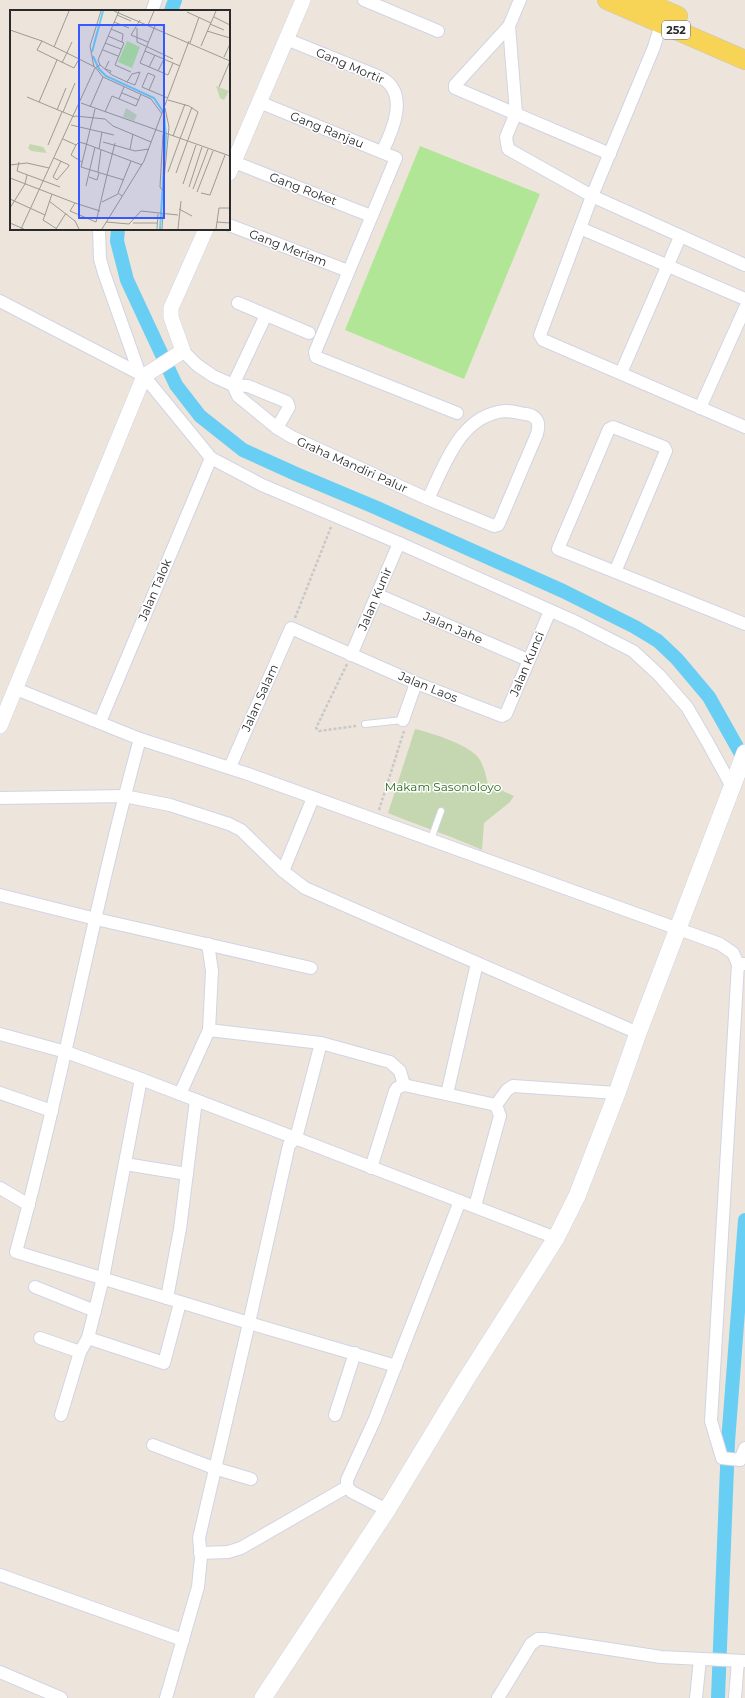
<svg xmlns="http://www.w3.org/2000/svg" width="745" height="1698" font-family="Montserrat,sans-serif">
<rect width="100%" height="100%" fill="#ede5db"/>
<polygon fill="#b0e695" points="420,146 540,194 464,379 345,330"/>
<path fill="#c4d7b1" d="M415,729C431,733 472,745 480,760C484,767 486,776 488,784L514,796L510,802L484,823L482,850C452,836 419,826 388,813Z"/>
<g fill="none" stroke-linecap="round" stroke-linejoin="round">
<g stroke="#69cef4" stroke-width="14">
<polyline points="171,11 175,0"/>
<polyline points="118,229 117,241 127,280 176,385 200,416 243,450 296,474 377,508 563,591 635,627 658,641 677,659 709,697 745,761"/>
<polyline points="718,1698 728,1442 745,1220"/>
</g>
<g stroke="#d0d4e4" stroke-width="8">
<g id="service">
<polyline points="365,724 403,720"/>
<polyline points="431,839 441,811"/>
</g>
</g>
<g stroke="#d0d4e4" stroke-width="14">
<g id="minor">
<polyline points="364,0 438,31"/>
<polyline points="520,0 509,26 455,85 455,88 610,154"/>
<polyline points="152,11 156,0"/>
<polyline points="663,18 654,47 592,196 540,335 543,340 745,427"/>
<polyline points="509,26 516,113 506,137 508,149 592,196 745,265"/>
<path d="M286,39L380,77C410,92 393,130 382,152"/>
<polyline points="259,102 396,158 315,352 316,357 457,413"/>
<polyline points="234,162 371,216"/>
<polyline points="229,225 348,271"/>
<polyline points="580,228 745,299"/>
<polyline points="99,229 100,259 104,273 139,372"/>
<polyline points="0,301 144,376 211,458 262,485 399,543 576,622 633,651 659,675 687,707 708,743 732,787"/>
<polyline points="238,303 309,333"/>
<polyline points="266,315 233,385 248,386 287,402 289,407 277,428"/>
<path d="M183,351L197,365L213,376L233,385L238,396L277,428L292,437L428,499L494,526L498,525L500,521L537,434C540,423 538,416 526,414C519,413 512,411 505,411C460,415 445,465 428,499"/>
<polyline points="621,373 680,237"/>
<polyline points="700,408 745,308"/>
<polyline points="615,572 666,451 664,447 613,427 609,429 558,549 745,624"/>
<polyline points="378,595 528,660"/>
<polyline points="351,655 399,543"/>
<polyline points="16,689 140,739 248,774 720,944 733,953 738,964 745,964"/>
<polyline points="403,720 416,683"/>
<polyline points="100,722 211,458"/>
<path d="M140,739C93,908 63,1082 16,1252L249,1323L289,1145L296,1138L321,1043"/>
<polyline points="230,767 291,628 416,683 502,716 506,714 550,611"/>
<polyline points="0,798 124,796 170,805 229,824 241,830 283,871 305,888 638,1033"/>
<polyline points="283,871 313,798"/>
<polyline points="0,895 96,919 311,968"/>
<polyline points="738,964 711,1421 722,1458 740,1460 745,1448"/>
<polyline points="209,1030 321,1043 390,1062 400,1071 404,1085"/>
<polyline points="0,1034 66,1052 141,1079 556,1238"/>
<polyline points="0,1093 52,1111"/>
<polyline points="180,1094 209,1030 212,971 208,944"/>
<polyline points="447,1094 477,963"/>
<polyline points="496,1105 507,1090 513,1086 617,1093"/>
<polyline points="125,1164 187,1174"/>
<polyline points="371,1168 395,1091 397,1088 404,1085 496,1105 500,1116 475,1206"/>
<polyline points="0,1188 29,1205"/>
<polyline points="35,1287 95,1311"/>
<polyline points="167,1298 180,1229 196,1100"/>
<polyline points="40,1338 80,1352"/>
<polyline points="88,1338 164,1363 180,1303"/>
<polyline points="61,1415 80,1352 88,1338 103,1278 141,1079"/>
<polyline points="335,1415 355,1353"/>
<polyline points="153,1445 214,1468 251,1479"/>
<polyline points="387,1510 352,1492 347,1487 347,1480 375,1419 460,1201"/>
<polyline points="200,1553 228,1552 241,1548 347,1487"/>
<polyline points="0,1575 183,1640"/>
<polyline points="0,1672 61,1698"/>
<polyline points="166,1698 198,1587 201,1557 199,1538 249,1323 396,1366"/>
<polyline points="498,1698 531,1644 538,1639 544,1639 661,1657 745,1661"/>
<polyline points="696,1698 700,1659"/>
<polyline points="735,1698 738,1661"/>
</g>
</g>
<g stroke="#d0d4e4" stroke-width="16">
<g id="tertiary">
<polyline points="229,173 303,0"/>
<polyline points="0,726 144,376 183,351 171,317 171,308 206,229"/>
</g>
</g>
<g stroke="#d0d4e4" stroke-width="18">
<polyline id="secondary" points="263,1698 387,1510 465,1381 556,1238 577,1196 617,1093 638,1033 745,753"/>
</g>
<g stroke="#c8c8c8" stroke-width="20">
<g id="primary">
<polyline points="607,0 745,60"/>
<polyline points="641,0 678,16"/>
</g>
</g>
<g stroke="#c8c8c8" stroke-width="2.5" stroke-dasharray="3 2" stroke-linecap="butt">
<polyline points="295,618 331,527"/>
<polyline points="347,664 316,728 319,731 356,726"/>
<polyline points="379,810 404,731"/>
</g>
<use href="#service" stroke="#fff" stroke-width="6"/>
<use href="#minor" stroke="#fff" stroke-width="12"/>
<use href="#tertiary" stroke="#fff" stroke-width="15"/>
<use href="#secondary" stroke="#fff" stroke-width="17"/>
<use href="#primary" stroke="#f7d356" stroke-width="19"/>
</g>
<g text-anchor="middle" stroke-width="3" stroke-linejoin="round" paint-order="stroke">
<rect fill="#fff" stroke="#6a6a6a" stroke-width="1" x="662" y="21" width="28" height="18" rx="3"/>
<g font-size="11" font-weight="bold" fill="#2a2a2a">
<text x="676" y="34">252</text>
</g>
<g font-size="12" fill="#2a2a2a" stroke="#fff">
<text transform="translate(350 66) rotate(23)" y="4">Gang Mortir</text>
<text transform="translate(327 130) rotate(22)" y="4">Gang Ranjau</text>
<text transform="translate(303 189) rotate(21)" y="4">Gang Roket</text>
<text transform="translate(288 248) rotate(21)" y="4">Gang Meriam</text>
<text transform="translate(352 465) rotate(24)" y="4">Graha Mandiri Palur</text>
<text transform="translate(155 590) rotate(-67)" y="4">Jalan Talok</text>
<text transform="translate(375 599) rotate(-67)" y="4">Jalan Kunir</text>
<text transform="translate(453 628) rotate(23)" y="4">Jalan Jahe</text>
<text transform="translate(527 664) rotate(-67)" y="4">Jalan Kunci</text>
<text transform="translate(428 687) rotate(22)" y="4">Jalan Laos</text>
<text transform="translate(260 698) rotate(-66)" y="4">Jalan Salam</text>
</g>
<g font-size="12" fill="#276a16" stroke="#fff">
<text x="443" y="791">Makam Sasonoloyo</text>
</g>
</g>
<g transform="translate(10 10)">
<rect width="220" height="220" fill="#ede5db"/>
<path d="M117,31L130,37L122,58L108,52Z" fill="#b0e695"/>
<path d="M206,76L219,81L214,90L210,88ZM116,98L127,105L124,111L113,107ZM20,134L33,137L37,143L21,141L18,138Z" fill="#c4d7b1"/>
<path fill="none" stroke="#69cef4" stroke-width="2" d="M82,42L93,1M83,46L89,59L96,66L144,88L154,103L156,126L150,219"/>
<path fill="none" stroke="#9f9a94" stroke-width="1" d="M104,1L220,51M177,2L201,13M107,5L121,11M204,7L220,15M130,10L121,25L138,32M104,12L119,18M200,14L214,20M138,15L144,1M145,16L130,53L158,65L163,53M127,18V32L163,49M101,19L113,24L112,32M0,20L32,31M197,21L220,28M98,26L114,33L105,55L121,62M95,33L111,39M180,33L189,7M191,36L206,1M44,37L59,1M93,40L108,46M135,41L170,56M214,47L220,34M69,49L64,58L27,40L32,31L57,43L85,57L93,67L141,89L152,104M99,51L95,59L101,61L100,63M52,53L62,32M90,55L102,65L117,72L125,75L130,62L122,64L117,72M84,57L80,36L91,1M139,57L145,45M148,61L154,49M209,77L220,51M139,80L145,66L138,63L132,77L139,80L158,88M112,83L129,90M17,87L65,107M109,89L114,77M158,90L179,96L188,102L166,163M29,92L47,50M71,93L220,146M80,97L93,67M85,99L71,157L97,165L105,133M47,100L56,78M53,102L65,73M95,102L102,86L126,96L131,84M65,106L95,109L103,116L141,132M61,115L104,125M153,124L150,177L153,181L159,117L155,98M163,126L175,94M53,129L66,135L69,132L76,134L132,155M170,129L182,97M93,132L125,141L139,139M38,135L52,102M66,135L61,145L72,152M89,139L92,122M120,139L123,124M44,148L59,155V156L47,170L43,167L51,151M9,152L7,161L50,177M0,155L17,153L39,158M88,162L91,140M158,162L170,129M79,167L87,170L89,163M0,168L65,193L60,201L86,212L97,165L114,170M173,174L186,135M76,176L85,137M179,177L192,137M183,179L198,139M187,182L203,141M191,183L200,185L215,145M112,186L108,183L121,151M0,189L35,205L42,184M39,191L65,211L69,219M92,192L108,184M65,193L90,201M0,198L15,174L17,165M169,199L182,206M35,205L33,210L47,219M96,212L119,214L131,201L168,205M207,212L220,213M0,213L14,219M123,213H147M11,219L85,58L90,55L88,50L109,1M46,219L56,203M92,219L134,151L179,31M147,219L148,204M152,219L153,204M168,219L171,191M206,219L209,198H220"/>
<path fill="#365aff" fill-opacity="0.15" stroke="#365aff" stroke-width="2" d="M69,15H154V208H69Z"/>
<rect width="220" height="220" fill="none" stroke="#2a2a2a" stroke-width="2"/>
</g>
</svg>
